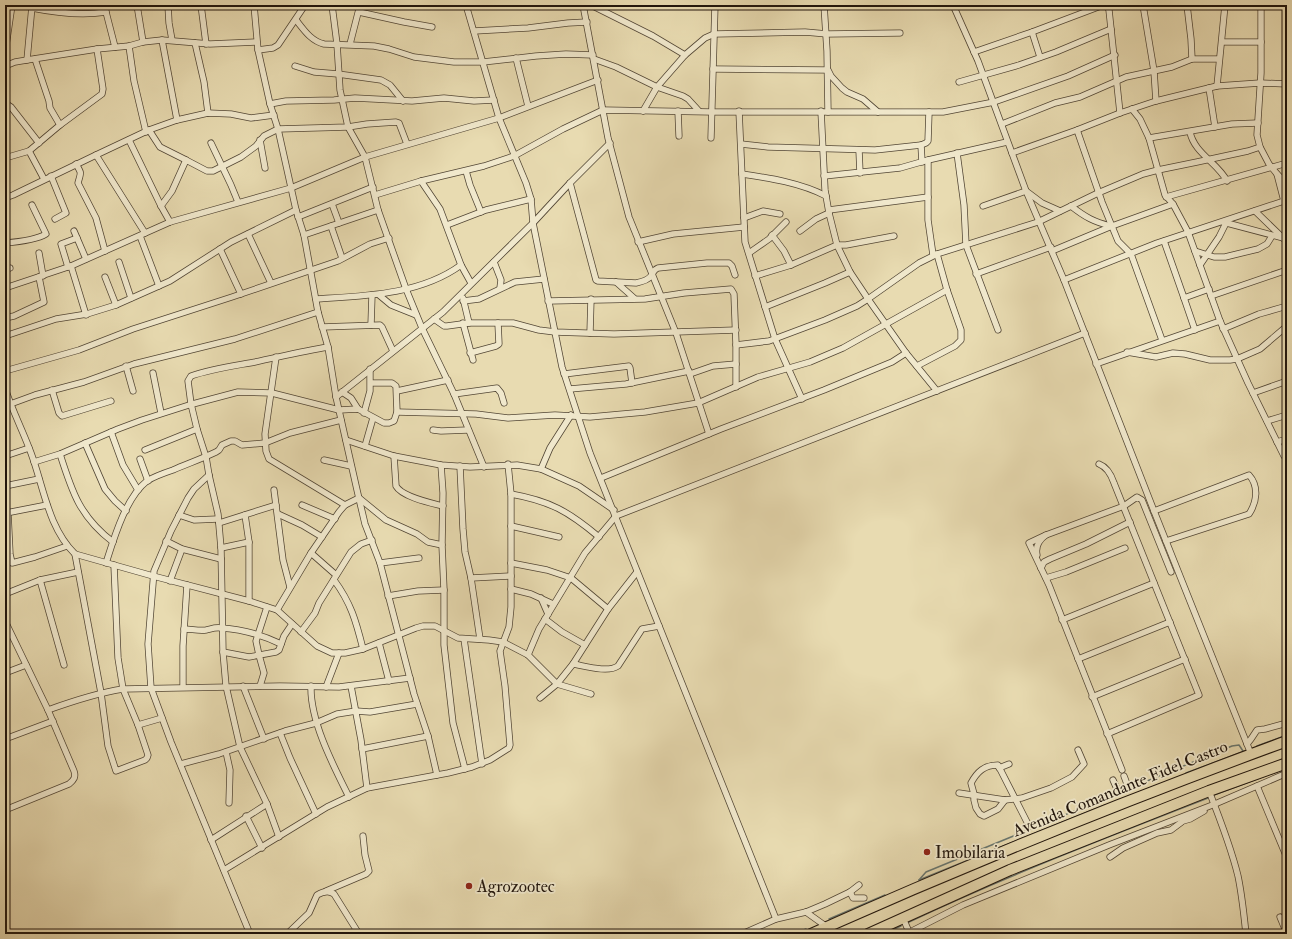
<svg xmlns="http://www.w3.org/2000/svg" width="1292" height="939" font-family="'IM FELL Double Pica',serif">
<rect width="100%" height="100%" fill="#e8dbb1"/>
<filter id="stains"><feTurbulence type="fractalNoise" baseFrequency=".005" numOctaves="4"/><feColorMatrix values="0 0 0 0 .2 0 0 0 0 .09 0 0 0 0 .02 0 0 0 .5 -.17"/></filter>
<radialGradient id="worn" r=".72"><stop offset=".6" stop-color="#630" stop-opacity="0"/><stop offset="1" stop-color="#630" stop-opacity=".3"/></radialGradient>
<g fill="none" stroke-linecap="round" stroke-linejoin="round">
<g stroke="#697770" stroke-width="1.5">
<polyline points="1257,746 1287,735"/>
<polyline points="1186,773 1245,751"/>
<polyline points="1214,795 1287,768"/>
<polyline points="919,880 926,872 1232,746 1239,745 1243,751"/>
<polyline points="919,880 1105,805"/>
<polyline points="829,919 885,895"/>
<path d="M909,922C1007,876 1107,837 1208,798"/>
<polyline points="794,934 806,929"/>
<polyline points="882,934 901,926"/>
</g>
<g stroke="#524635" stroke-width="7">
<g id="street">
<polyline points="137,5 143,42"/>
<polyline points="168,5 169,23 172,40"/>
<polyline points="201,5 206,44"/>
<polyline points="254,5 258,50 270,104 278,129 296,210 304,235 318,312 328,347 336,397 357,490 365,524 380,563 414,694 428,736 437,775"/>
<polyline points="332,5 337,44 340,90 348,127 365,157 378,210 406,289 422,328 454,394 484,467"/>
<polyline points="466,5 499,118 526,183 531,199 533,223 562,367 590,453 776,919"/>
<polyline points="583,5 608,138 629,217 676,333 709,434"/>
<polyline points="591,5 653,36 685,55"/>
<polyline points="824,5 827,51 828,112"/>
<polyline points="953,5 978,61 1026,191 1064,280 1154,511 1251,754"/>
<polyline points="1143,5 1154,71 1156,101"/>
<polyline points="1187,5 1191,39 1192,59"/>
<polyline points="1261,5 1261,73 1257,135 1260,147 1269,164 1277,174 1284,201"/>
<path d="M32,8C57,13 81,16 106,12L105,5"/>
<polyline points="106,12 115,47"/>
<polyline points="359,12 404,22 432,27"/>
<path d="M296,20C304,30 311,41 324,44L374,46L389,49L414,57L454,62H483L536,56L566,54L593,55"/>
<polyline points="474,31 528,28 568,23 587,22"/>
<polyline points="1032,32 1040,57"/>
<polyline points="162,40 177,120"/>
<polyline points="1222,42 1261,42"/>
<polyline points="195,43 204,82 208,113"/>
<polyline points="350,44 360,5"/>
<polyline points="129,46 134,81 146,132"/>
<polyline points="258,50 273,48 278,45 305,5"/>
<polyline points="974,52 1032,32 1101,6 1107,6 1109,10 1120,113"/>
<polyline points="516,58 528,106"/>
<polyline points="35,59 49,101 50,108 60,125"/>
<polyline points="594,59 616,67 657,87 683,96 688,99 699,111"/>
<polyline points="27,60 32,6"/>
<polyline points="5,66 15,62 27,60 97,49 129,46 143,42 162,40 210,44 256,42"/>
<polyline points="6,66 6,46 12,5"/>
<polyline points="295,66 314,72 338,74 381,80 390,85 403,101"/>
<polyline points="713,69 828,70 831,76 842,88 847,92 863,99 878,112"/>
<polyline points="959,82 1019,65 1056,52 1111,29"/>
<polyline points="1217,86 1225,5"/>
<polyline points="1209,88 1215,127"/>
<polyline points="5,103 11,107 39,143"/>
<polyline points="270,104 286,101 334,100 355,98 412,101 444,98 474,101 494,100"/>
<polyline points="1132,109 1140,119 1149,138 1165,195 1173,204 1188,232 1220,321 1248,383 1284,456 1287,458"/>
<polyline points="643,111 657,87 685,55 705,38 714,34 805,32 827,34 900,33"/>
<polyline points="678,111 679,136"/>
<polyline points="739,111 745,242 775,339 802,399"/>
<polyline points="821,111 825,190 829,213 837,245 850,272 868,299 906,353 937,391"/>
<polyline points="1002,124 1055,103 1080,97 1126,77 1172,67 1192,59 1219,59"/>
<polyline points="149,130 160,147 186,160"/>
<polyline points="1077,130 1102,202 1118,241 1131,254 1162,340"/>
<path d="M1190,132C1194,153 1218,163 1227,181"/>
<polyline points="711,138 715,5"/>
<polyline points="1149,138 1232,124 1258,123"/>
<polyline points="129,140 161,206 170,222"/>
<polyline points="260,140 265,168"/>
<polyline points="211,143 231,185 238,202"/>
<polyline points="741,144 768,147 875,150 921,145 926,143 928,141 929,112"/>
<polyline points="921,145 922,162"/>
<polyline points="859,150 860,173"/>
<polyline points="29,151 44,179"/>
<polyline points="957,153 964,205 966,245 998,330"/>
<polyline points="1012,153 1077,130 1120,113 1156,101 1217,86 1260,83 1287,84"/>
<polyline points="96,155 145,233"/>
<polyline points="5,158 29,151 60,125 102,94 103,89 97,49"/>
<polyline points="928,160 928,220 933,255"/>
<path d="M76,164C82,174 81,172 78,183L96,218L105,251"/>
<polyline points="466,171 470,185 481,212"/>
<path d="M742,174C770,178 801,183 826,196"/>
<polyline points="1277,174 1287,184"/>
<polyline points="51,176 66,213 55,219"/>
<polyline points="824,176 900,168 928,160 1007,142"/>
<polyline points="421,181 440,209 461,265 471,283"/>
<path d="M570,183L596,280L598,281L636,283C641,282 648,280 651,276C654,272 653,270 658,268L707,263H729L732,266L735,275"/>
<polyline points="375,195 421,181 484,166 514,156 563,129 603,110 712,112 943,112 994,102 1068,76 1115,55"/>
<polyline points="1166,197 1287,163"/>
<polyline points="5,198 13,195 96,155 149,130 177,120 208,113 231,114 251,118 274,115"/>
<polyline points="332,204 339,223"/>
<polyline points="161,206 172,191 186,160 207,171 213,171 241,157 256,146 264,136 278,129 348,127 367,124 396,122 399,123 407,144"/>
<polyline points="983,206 1026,191 1042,203 1060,211"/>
<path d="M1071,206C1085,217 1094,222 1111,226"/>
<polyline points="829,210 928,197"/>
<polyline points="1255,211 1284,239"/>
<polyline points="298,217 373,187"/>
<polyline points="744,218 763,211 780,214"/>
<polyline points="1223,222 1287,239"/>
<polyline points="447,225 486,210 531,199"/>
<polyline points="331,226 342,258"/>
<polyline points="74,231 86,259"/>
<polyline points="800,231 816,219 829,213"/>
<polyline points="248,234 271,283"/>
<polyline points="304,235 378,210"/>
<polyline points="772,235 784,251 791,265"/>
<polyline points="140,236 159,286"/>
<polyline points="1164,241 1184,298 1209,289"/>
<polyline points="638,242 673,234 744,227"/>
<path d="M5,243C17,242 36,240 46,234L32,205"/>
<polyline points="220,249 241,294"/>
<polyline points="1052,251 1112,226 1173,204"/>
<polyline points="1195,251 1214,257 1225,257 1258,249 1267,244 1272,236"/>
<polyline points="39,253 43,276"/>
<polyline points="749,253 769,239 786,222"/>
<polyline points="119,262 131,298"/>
<polyline points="494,262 501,280 500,288"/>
<polyline points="1200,265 1219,237 1226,223"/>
<polyline points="71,266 86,315"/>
<polyline points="68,267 61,244 77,238"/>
<polyline points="5,269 10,268"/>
<polyline points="976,274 1051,247"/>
<polyline points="755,276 791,265 837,245 846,245 894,236"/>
<polyline points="105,277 116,305"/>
<polyline points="1064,280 1157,243 1287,200"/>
<polyline points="616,282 634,298"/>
<polyline points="5,288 71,266 170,222 291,188 365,157 499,118 598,80"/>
<polyline points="379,295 391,305 416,315"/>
<polyline points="1211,296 1287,270"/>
<polyline points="463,298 469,323"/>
<polyline points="1184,298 1195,330"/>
<path d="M316,299C364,296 420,295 461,265"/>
<polyline points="463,301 479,299 515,282 544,279"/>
<polyline points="548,301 645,299 684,293 731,289 734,294 736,345 736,387"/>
<polyline points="765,307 825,283 850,272"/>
<polyline points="5,318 14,316 44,302 39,277"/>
<polyline points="434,319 444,326 447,326 469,323 513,323 539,330 555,332 614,334 736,330"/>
<polyline points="463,323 473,360"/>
<polyline points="371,325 372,295"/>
<polyline points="322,327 380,325 382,327 393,351"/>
<polyline points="1223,329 1259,314 1287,306"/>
<polyline points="590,333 591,299"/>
<polyline points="5,336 56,319 87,314 116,305 170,281 231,242 296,210"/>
<polyline points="736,345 769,341 825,320 857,306 868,299 919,263 937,254 1038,222 1098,193 1143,174 1158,170 1197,162 1248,151 1260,147"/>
<polyline points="1127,352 1156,357 1173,353 1185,354 1210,360 1230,360 1237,359 1260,349 1287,326"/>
<polyline points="470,353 496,346 499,344 498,323"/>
<polyline points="276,357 265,434 266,451 269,459 345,505"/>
<polyline points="1096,364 1220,321"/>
<polyline points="126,366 133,391"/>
<polyline points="917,366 955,346 961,340 961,330 947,290 937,254"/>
<polyline points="5,371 79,350 133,329 232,297 338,261 370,244 389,238"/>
<polyline points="153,373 161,413"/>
<polyline points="564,374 629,366 630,368 632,383"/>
<polyline points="690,374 713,366 736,364"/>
<path d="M5,388C12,410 23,431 31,453C44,488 48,527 75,554L153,576L249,601L277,610L317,646L332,653H345L363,649L416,628L423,626H435L458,638L489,640L503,642L528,655L557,684L591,694"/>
<polyline points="570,389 626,384 689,371"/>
<polyline points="52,390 59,413 62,416 111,401"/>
<polyline points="397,391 448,380"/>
<polyline points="342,392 351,398 358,409"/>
<polyline points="1253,393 1287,381"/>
<polyline points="454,394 497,388 501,393 504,403"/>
<polyline points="336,397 443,312 533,223 570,183 610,143"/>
<polyline points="5,406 35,395 84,382 134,364 235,339 318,312"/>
<polyline points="397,412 476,414 508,418 555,415 590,417 645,412 698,403 758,377 810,362 843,348 947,290"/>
<polyline points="364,413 370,391 370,369"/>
<polyline points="1267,421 1287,415"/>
<polyline points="433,430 441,431 468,430"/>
<polyline points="111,432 123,465 138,490"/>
<polyline points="346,440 394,456 441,465 470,467 517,465 541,469 579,486 614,510"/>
<polyline points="1277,442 1287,439"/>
<polyline points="85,443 105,489 115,501 126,511"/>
<polyline points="365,446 373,418"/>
<polyline points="145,450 197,429"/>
<path d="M60,454C72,492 80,517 113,542"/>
<polyline points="5,456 29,448"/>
<path d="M394,456L396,486C402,497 431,503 443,506"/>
<polyline points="140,459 148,481"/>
<polyline points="324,460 351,466"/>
<polyline points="34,462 60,454 118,429 142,420 189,405 238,392 272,393 339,410 358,409 384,423 389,423 394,421 397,412 396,386 392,383 371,383"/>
<path d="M1099,464C1107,467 1111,474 1114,483L1199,695L1107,734"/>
<polyline points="441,465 443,493 442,545 444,590 444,645 453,723 465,769"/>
<polyline points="460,466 463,529 465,552 471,578 480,639"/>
<polyline points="541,469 550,448 571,415"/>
<polyline points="209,475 194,489 188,498 171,531 154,571 148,644 151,688 171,742 250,934"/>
<polyline points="601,478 721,429 824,390 892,362 906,353"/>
<polyline points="5,486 39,479"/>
<polyline points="274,490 283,560 290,587"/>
<path d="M511,494C550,501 568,511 599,537"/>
<polyline points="302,505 335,519"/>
<path d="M1154,511L1249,475C1259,486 1257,502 1249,514L1166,541"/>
<polyline points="6,513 47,505"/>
<polyline points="8,513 10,554 12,563 35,557 67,546"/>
<polyline points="278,514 302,525 322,537"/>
<polyline points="179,515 194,520 218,519"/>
<polyline points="245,515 249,542 249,601"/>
<polyline points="219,523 276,505"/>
<polyline points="511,526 559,537"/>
<polyline points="1046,535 1029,543 1049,585 1122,770"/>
<polyline points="166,541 182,549 221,559"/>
<polyline points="221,548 249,542"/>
<polyline points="311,553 336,575"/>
<polyline points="75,554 101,693 108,746 116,771 145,760 147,758 148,755 138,725 123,689 118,658 114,565"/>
<path d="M1037,555C1035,546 1039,540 1046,535L1124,506L1137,497L1142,500L1171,572"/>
<path d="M106,563C114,538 126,497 147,481C155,476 164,473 173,470C187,464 201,459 216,452L219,450L222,445L231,441H235L242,445L265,443L290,433L341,420"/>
<polyline points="380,563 419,558"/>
<polyline points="511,563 547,570 571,578 608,609"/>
<polyline points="1041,568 1044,562 1050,559 1086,544 1130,522"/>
<polyline points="471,578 511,576"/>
<polyline points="1046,578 1066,572 1125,548"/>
<polyline points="40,580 64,665"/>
<path d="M334,580C351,603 356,621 363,649"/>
<polyline points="170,581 182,549"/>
<polyline points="511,589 531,594 553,604"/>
<polyline points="5,594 40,580 78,572"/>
<polyline points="388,596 418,591 444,590"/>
<polyline points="541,598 548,614"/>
<polyline points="277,610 311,553 339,512 345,505 359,498 386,520 417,534 428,542 442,545"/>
<polyline points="545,619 562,632 585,645"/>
<polyline points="1062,620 1154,583"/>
<path d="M5,621L48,710L74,771C76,777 74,780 69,784L5,810"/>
<path d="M184,629C191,629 199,631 206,630C211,629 215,627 221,628C242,629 262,635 281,644"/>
<polyline points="301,632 315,613 319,603 351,552 361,544 372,540"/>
<polyline points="464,639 482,764"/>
<polyline points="379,643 389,681"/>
<polyline points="223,652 249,657 276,652 279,650 284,636 292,624"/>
<polyline points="528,655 539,629 585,553 616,516 1085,333"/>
<polyline points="1078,659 1170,622"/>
<path d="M573,664C585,666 608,673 618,666L642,629L659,626"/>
<polyline points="5,673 26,665"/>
<polyline points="243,686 264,739"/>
<polyline points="260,686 264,673 259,655 256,641 267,607"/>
<path d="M311,686C310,721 333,765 349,797"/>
<polyline points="351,686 361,740 367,788"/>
<polyline points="183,687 183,646 187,585"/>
<polyline points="326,687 339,653"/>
<polyline points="1092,697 1185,659"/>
<polyline points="540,698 557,684 573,664 608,609 637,572"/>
<path d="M48,710C73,701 97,693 123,689L280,686L339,687L410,678"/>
<polyline points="138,725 162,718"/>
<polyline points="280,733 290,758 316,814"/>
<polyline points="5,739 53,721"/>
<polyline points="1247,744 1251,739 1257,730 1265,729 1287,723"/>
<polyline points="362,749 428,736"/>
<polyline points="226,752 230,770 229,803"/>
<polyline points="181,764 219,754 285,731 316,723 337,714 356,711 370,712 417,704"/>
<polyline points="999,768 1009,764"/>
<polyline points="1124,776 1127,784"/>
<polyline points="1113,780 1117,789"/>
<polyline points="1257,786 1287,858"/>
<path d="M1209,791C1220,819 1231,847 1238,876C1242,895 1244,915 1246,934"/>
<polyline points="959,793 1005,800 1022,798 1051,788 1072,777 1084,764 1078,750"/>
<path d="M1005,800L998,809L984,816L980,814L976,808L974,800V794L971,783C977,772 984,765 998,765L1028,824"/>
<polyline points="246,816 262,848"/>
<path d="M279,837L267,804L240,747L226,686L223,652L221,548L218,514L209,475L206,457L197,429L191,404L188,381L191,376C211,369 233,366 255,362C279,357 303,351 328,347"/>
<polyline points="211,840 267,804"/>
<polyline points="1110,857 1123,848 1157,833 1171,830 1183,821 1190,819 1204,811"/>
<polyline points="224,870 327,807 367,788 448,773 472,767 490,760 509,748 510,745 505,686 500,651 509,627 511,607 511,494 508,464"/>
<polyline points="326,891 366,874 369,871 365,855 363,836"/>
<polyline points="850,892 853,898 864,898"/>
<polyline points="806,912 827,927"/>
<polyline points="1280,917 1287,934"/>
<polyline points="903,918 909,932"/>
<path d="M287,934L309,913L317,895C322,892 329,890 334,894L359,934"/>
<polyline points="742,934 776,919 806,912 825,904 850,892 859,885"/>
<polyline points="906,934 963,905 1109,845 1215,804 1287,773"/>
</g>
</g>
<g stroke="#20150c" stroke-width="12">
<g id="highway">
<path d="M811,934C968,864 1126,800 1287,741"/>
<polyline points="868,934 1010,870 1209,791 1287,763"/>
</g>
</g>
<use href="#street" stroke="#f0e8cc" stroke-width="5.5"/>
<use href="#highway" stroke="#e8dbb1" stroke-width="10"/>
</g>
<g fill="#8f2418" stroke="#f0e8cc" stroke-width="1.5">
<circle cx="927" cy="852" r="4"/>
<circle cx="469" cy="886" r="4"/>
</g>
<g text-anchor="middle" stroke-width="3.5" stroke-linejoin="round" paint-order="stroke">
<g font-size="17" fill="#20150c" stroke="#f0e8cc">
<text transform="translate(1120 788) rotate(-22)" y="6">Avenida Comandante Fidel Castro</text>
</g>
<g font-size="17" fill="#20150c" stroke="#f0e8cc" text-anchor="start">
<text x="935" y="858">Imobilaria</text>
<text x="477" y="892">Agrozootec</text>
</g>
</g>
<rect width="1292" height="939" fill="none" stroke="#e8dbb1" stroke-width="20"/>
<rect x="6" y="6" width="1280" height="927" fill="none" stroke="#20150c" stroke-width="2"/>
<rect x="10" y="10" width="1272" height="919" fill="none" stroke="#20150c"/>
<rect width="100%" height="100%" filter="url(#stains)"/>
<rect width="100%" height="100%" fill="url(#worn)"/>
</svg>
